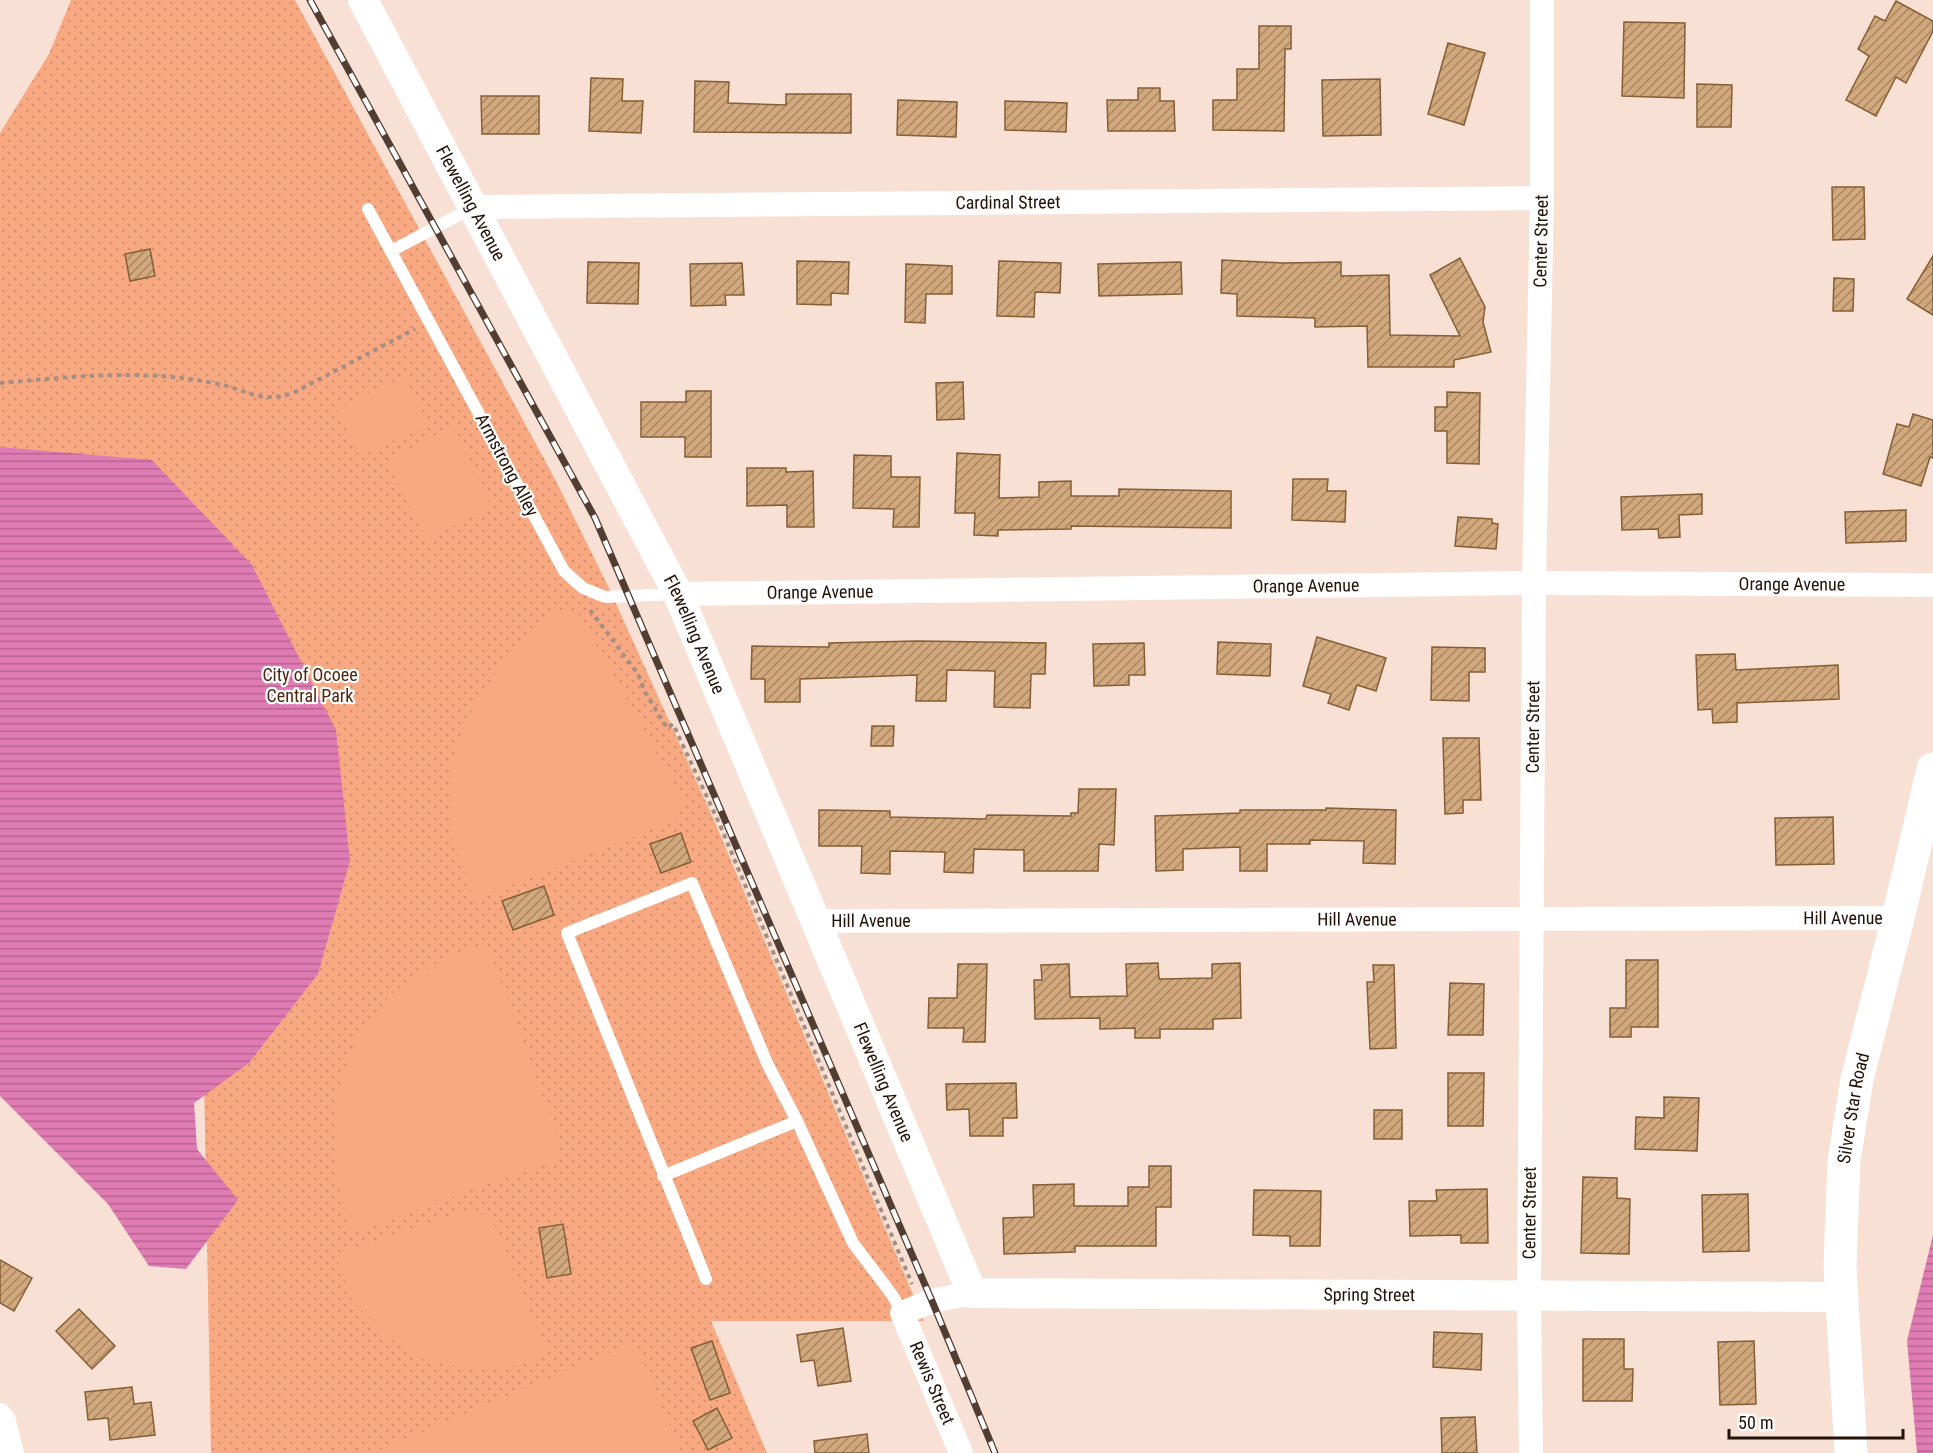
<svg xmlns="http://www.w3.org/2000/svg" width="1933" height="1453" font-family="'Roboto Condensed',sans-serif">
<defs>
<pattern id="green-dots" width="8" height="8" patternUnits="userSpaceOnUse" patternTransform="scale(1.5)"><rect width="8" height="8" fill="#f9a982"/><path d="M2 2h.1M6 6h.1" fill="none" stroke="#d5906f" stroke-width="1.8" stroke-linecap="round"/></pattern>
<pattern id="water-rules" width="6" height="5" patternUnits="userSpaceOnUse" patternTransform="scale(1.5)"><rect width="6" height="5" fill="#e17bb4"/><path d="M0 2.5h6" fill="none" stroke="#b66390"/></pattern>
<pattern id="building-hatch" width="6" height="6" patternUnits="userSpaceOnUse" patternTransform="scale(1.5)"><rect width="6" height="6" fill="#d2a87d"/><path d="M-1 1l2-2M0 6l6-6M5 7l2-2" fill="none" stroke="#aa8764"/></pattern>
</defs>
<rect width="100%" height="100%" fill="#f8e0d5"/>
<polygon fill="url(#green-dots)" points="71,0 295,0 556,481 608,586 714,820 924,1321 711,1321 767,1453 211,1453 203,1024 0,793 0,133 49,54"/>
<g fill="#f9a982">
<polygon points="405,376 428,425 359,456 337,408"/>
<polygon points="452,427 492,506 427,539 387,461"/>
<polygon points="566,607 580,616 684,801 675,820 474,900 452,836 452,761 473,705 504,662 545,619"/>
<polygon points="487,944 561,1146 554,1161 351,1233 336,1177 334,1102 356,1038 392,993 443,959"/>
<polygon points="473,1208 492,1220 548,1353 522,1364 472,1369 425,1360 385,1335 352,1300 336,1255"/>
<polygon points="635,1342 681,1453 372,1453"/>
</g>
<g fill="url(#water-rules)">
<polygon points="0,447 152,460 252,565 336,730 350,861 318,974 249,1063 194,1103 197,1149 238,1200 186,1269 149,1266 108,1204 0,1096"/>
<polygon points="1933,1235 1933,1453 1917,1453 1907,1341"/>
</g>
<g fill="url(#building-hatch)" stroke="#845e35" stroke-width="1.5">
<polygon points="1896,1 1933,21 1933,31 1906,83 1896,77 1876,116 1846,100 1869,56 1858,49 1875,16 1885,21"/>
<polygon points="1624,22 1685,23 1684,98 1622,96"/>
<polygon points="1259,26 1291,26 1291,49 1285,49 1284,131 1213,130 1213,100 1237,100 1237,69 1259,69"/>
<polygon points="1448,43 1485,53 1464,125 1428,114"/>
<polygon points="591,78 623,79 622,101 643,101 641,133 589,131"/>
<polygon points="1380,79 1381,135 1323,136 1322,80"/>
<polygon points="695,81 729,82 728,103 786,105 786,94 851,94 851,133 694,132"/>
<polygon points="1697,84 1732,85 1731,127 1697,127"/>
<polygon points="1138,88 1160,88 1160,101 1174,101 1175,131 1108,131 1107,100 1138,100"/>
<polygon points="481,96 539,96 539,134 482,134"/>
<polygon points="898,100 957,102 956,137 897,135"/>
<polygon points="1005,101 1067,103 1066,132 1005,130"/>
<polygon points="1832,187 1864,187 1865,239 1833,240"/>
<polygon points="150,249 155,276 130,281 125,254"/>
<polygon points="1933,256 1933,315 1907,299"/>
<polygon points="1460,258 1485,307 1483,322 1491,352 1454,360 1454,367 1368,367 1367,326 1315,327 1315,318 1237,316 1237,294 1221,293 1222,260 1283,263 1341,262 1341,276 1389,275 1390,335 1460,336 1430,275"/>
<polygon points="797,261 849,262 848,294 831,293 831,305 797,304"/>
<polygon points="999,261 1061,263 1060,293 1035,292 1034,317 997,316"/>
<polygon points="588,262 639,263 638,304 587,303"/>
<polygon points="1181,262 1182,294 1099,296 1098,264"/>
<polygon points="742,263 744,295 725,295 726,305 691,306 690,264"/>
<polygon points="906,264 952,266 952,294 926,294 925,323 905,322"/>
<polygon points="1834,278 1854,279 1853,311 1833,311"/>
<polygon points="963,382 964,419 937,420 936,383"/>
<polygon points="686,391 711,391 711,457 685,457 685,437 641,437 641,402 686,402"/>
<polygon points="1447,392 1480,393 1479,464 1447,463 1447,431 1435,431 1435,407 1447,407"/>
<polygon points="1913,414 1933,420 1933,458 1930,457 1921,486 1883,474 1897,424 1909,427"/>
<polygon points="957,453 1000,455 999,498 1039,497 1039,482 1071,481 1071,496 1119,496 1119,489 1231,491 1231,528 1071,526 1071,529 998,530 998,536 974,535 975,513 955,513"/>
<polygon points="854,455 891,456 891,477 920,477 919,527 893,527 894,509 853,508"/>
<polygon points="747,468 786,468 786,472 813,471 814,527 787,527 787,505 747,506"/>
<polygon points="1293,479 1328,479 1327,491 1346,491 1345,522 1292,520"/>
<polygon points="1702,494 1702,514 1679,515 1680,537 1659,538 1658,529 1622,530 1621,497"/>
<polygon points="1906,510 1906,541 1846,543 1845,512"/>
<polygon points="1458,517 1492,519 1492,523 1498,524 1496,549 1455,546"/>
<polygon points="1317,637 1386,658 1376,691 1357,685 1349,710 1328,703 1331,694 1303,686"/>
<polygon points="918,641 1046,643 1045,674 1031,674 1030,708 994,707 995,671 947,670 946,701 916,701 917,675 800,679 800,702 765,702 765,679 751,679 752,646 829,647 829,643"/>
<polygon points="1218,642 1271,644 1270,676 1217,674"/>
<polygon points="1144,643 1145,675 1129,675 1129,685 1094,686 1093,644"/>
<polygon points="1432,647 1485,648 1485,672 1469,672 1469,701 1431,700"/>
<polygon points="1735,654 1736,670 1838,665 1839,699 1737,703 1737,722 1713,723 1712,709 1698,710 1696,655"/>
<polygon points="872,726 894,726 893,746 871,746"/>
<polygon points="1443,738 1479,738 1481,800 1463,800 1463,813 1445,814"/>
<polygon points="1079,789 1116,789 1114,845 1099,844 1098,871 1024,871 1024,850 974,849 973,873 944,872 945,852 890,851 890,874 861,873 862,846 819,846 819,810 890,811 890,817 986,819 987,815 1071,816 1071,813 1078,813"/>
<polygon points="1326,808 1396,810 1395,864 1363,863 1364,841 1310,840 1310,844 1267,844 1267,871 1240,871 1240,847 1183,849 1183,870 1156,871 1155,816 1240,813 1240,810 1326,810"/>
<polygon points="1833,817 1834,864 1776,865 1775,818"/>
<polygon points="681,833 691,862 661,873 650,844"/>
<polygon points="544,886 554,915 513,930 502,901"/>
<polygon points="1626,960 1658,960 1658,1027 1631,1027 1631,1037 1610,1037 1610,1008 1626,1008"/>
<polygon points="1158,963 1159,979 1212,978 1212,964 1240,963 1241,1018 1213,1019 1213,1029 1160,1029 1160,1038 1135,1038 1135,1028 1100,1029 1100,1018 1035,1019 1034,980 1042,980 1041,965 1069,964 1070,997 1127,996 1126,964"/>
<polygon points="958,964 987,964 985,1042 963,1042 964,1028 928,1028 929,998 957,998"/>
<polygon points="1373,965 1394,965 1396,1048 1370,1049 1367,982 1374,982"/>
<polygon points="1450,983 1484,984 1483,1035 1448,1035"/>
<polygon points="1448,1073 1484,1073 1483,1126 1448,1126"/>
<polygon points="1016,1083 1017,1118 1003,1118 1003,1136 970,1136 969,1109 947,1110 946,1084"/>
<polygon points="1664,1097 1699,1098 1697,1151 1635,1149 1636,1117 1664,1118"/>
<rect x="1374" y="1110" width="28" height="29"/>
<polygon points="1149,1166 1171,1166 1171,1207 1156,1207 1156,1246 1075,1246 1075,1252 1004,1254 1003,1218 1034,1217 1033,1185 1074,1184 1074,1206 1128,1206 1128,1187 1149,1187"/>
<polygon points="1583,1177 1617,1178 1617,1198 1630,1199 1629,1254 1581,1253"/>
<polygon points="1487,1189 1488,1243 1461,1243 1461,1235 1410,1236 1409,1201 1437,1201 1436,1190"/>
<polygon points="1254,1190 1321,1191 1320,1246 1290,1246 1290,1236 1253,1235"/>
<polygon points="1748,1194 1749,1251 1703,1252 1702,1195"/>
<polygon points="563,1224 571,1274 547,1278 539,1228"/>
<polygon points="0,1260 32,1278 14,1311 0,1303"/>
<polygon points="79,1309 115,1346 92,1369 56,1331"/>
<polygon points="843,1328 851,1381 818,1386 814,1360 801,1362 797,1335"/>
<polygon points="1434,1332 1482,1334 1481,1370 1433,1367"/>
<polygon points="1583,1339 1624,1339 1624,1369 1633,1369 1632,1401 1583,1401"/>
<polygon points="712,1341 730,1393 710,1400 691,1348"/>
<polygon points="1754,1341 1756,1404 1720,1405 1718,1342"/>
<polygon points="132,1387 134,1404 151,1402 155,1435 110,1440 108,1418 88,1420 85,1392"/>
<polygon points="717,1408 732,1438 708,1450 693,1421"/>
<polygon points="1475,1417 1477,1453 1442,1453 1441,1418"/>
<polygon points="867,1434 869,1453 815,1453 814,1441"/>
</g>
<g fill="none" stroke-linecap="round" stroke-linejoin="round">
<g stroke="#a58f84" stroke-width="4" stroke-dasharray="4.5 4.5" stroke-linecap="butt">
<path d="M0,383C74,377 145,368 218,384C248,390 261,404 293,393L415,329"/>
<polyline points="590,610 638,674 645,692 667,728 673,724 720,825 912,1284"/>
</g>
<g stroke="#fff" stroke-width="12">
<polyline points="368,209 564,571 583,588 605,597 676,594"/>
<polyline points="391,251 472,208"/>
<polyline points="663,1176 797,1121"/>
<polyline points="706,1279 567,933 692,883 767,1063 797,1121 853,1243 893,1296 902,1313"/>
</g>
<g stroke="#fff" stroke-width="24">
<path id="s1" d="M474,207L1542,198"/>
<path id="s2" d="M678,594L1534,583L1933,585"/>
<path id="s3" d="M815,921L1898,918"/>
<polyline points="0,1415 4,1421 12,1453"/>
<polyline points="961,1453 902,1313 932,1301 972,1293"/>
<path id="s4" d="M1531,1453L1529,1296L1534,583L1542,198V0"/>
</g>
<path stroke="#fff" stroke-width="30" id="s5" d="M363,0L678,594L972,1293L1841,1297"/>
<path stroke="#fff" stroke-width="33" id="s6" d="M1851,1453L1840,1266L1844,1161L1857,1079L1898,918L1933,769"/>
<g stroke="#523d33" stroke-width="7">
<polyline id="rail" points="310,0 595,518 932,1301 995,1453"/>
</g>
<use href="#rail" stroke="#fff" stroke-width="4.5" stroke-dasharray="14" stroke-linecap="butt"/>
</g>
<g text-anchor="middle" stroke-width="4.5" stroke-linejoin="round" paint-order="stroke">
<g font-size="18" fill="#241107" stroke="#fff">
<text dy="6" stroke="none"><textPath href="#s5" startOffset="230">Flewelling Avenue</textPath></text>
<text dy="6" stroke="none"><textPath href="#s1" startOffset="534">Cardinal Street</textPath></text>
<text dy="6" stroke="none"><textPath href="#s4" startOffset="1212">Center Street</textPath></text>
<text transform="translate(507 465) rotate(62)" y="6">Armstrong Alley</text>
<text dy="6" stroke="none"><textPath href="#s2" startOffset="1114">Orange Avenue</textPath></text>
<text dy="6" stroke="none"><textPath href="#s2" startOffset="628">Orange Avenue</textPath></text>
<text dy="6" stroke="none"><textPath href="#s2" startOffset="142">Orange Avenue</textPath></text>
<text dy="6" stroke="none"><textPath href="#s5" startOffset="716">Flewelling Avenue</textPath></text>
<text dy="6" stroke="none"><textPath href="#s4" startOffset="726">Center Street</textPath></text>
<text dy="6" stroke="none"><textPath href="#s3" startOffset="1028">Hill Avenue</textPath></text>
<text dy="6" stroke="none"><textPath href="#s3" startOffset="542">Hill Avenue</textPath></text>
<text dy="6" stroke="none"><textPath href="#s3" startOffset="56">Hill Avenue</textPath></text>
<text dy="6" stroke="none"><textPath href="#s5" startOffset="1202">Flewelling Avenue</textPath></text>
<text dy="6" stroke="none"><textPath href="#s6" startOffset="346">Silver Star Road</textPath></text>
<text dy="6" stroke="none"><textPath href="#s4" startOffset="240">Center Street</textPath></text>
<text dy="6" stroke="none"><textPath href="#s5" startOffset="1828">Spring Street</textPath></text>
<text transform="translate(932 1383) rotate(67)" y="6">Rewis Street</text>
</g>
<g font-size="18" fill="#4e250f" stroke="#fff">
<text x="310" y="681">City of Ocoee<tspan x="310" dy="21">Central Park</tspan></text>
</g>
</g>
<path d="M1729 1429v9h174v-9" fill="none" stroke="#241107" stroke-width="3"/>
<text x="1738" y="1429" font-size="18" fill="#241107" stroke="#ffffff" stroke-width="4.5" paint-order="stroke">50 m</text>
</svg>
